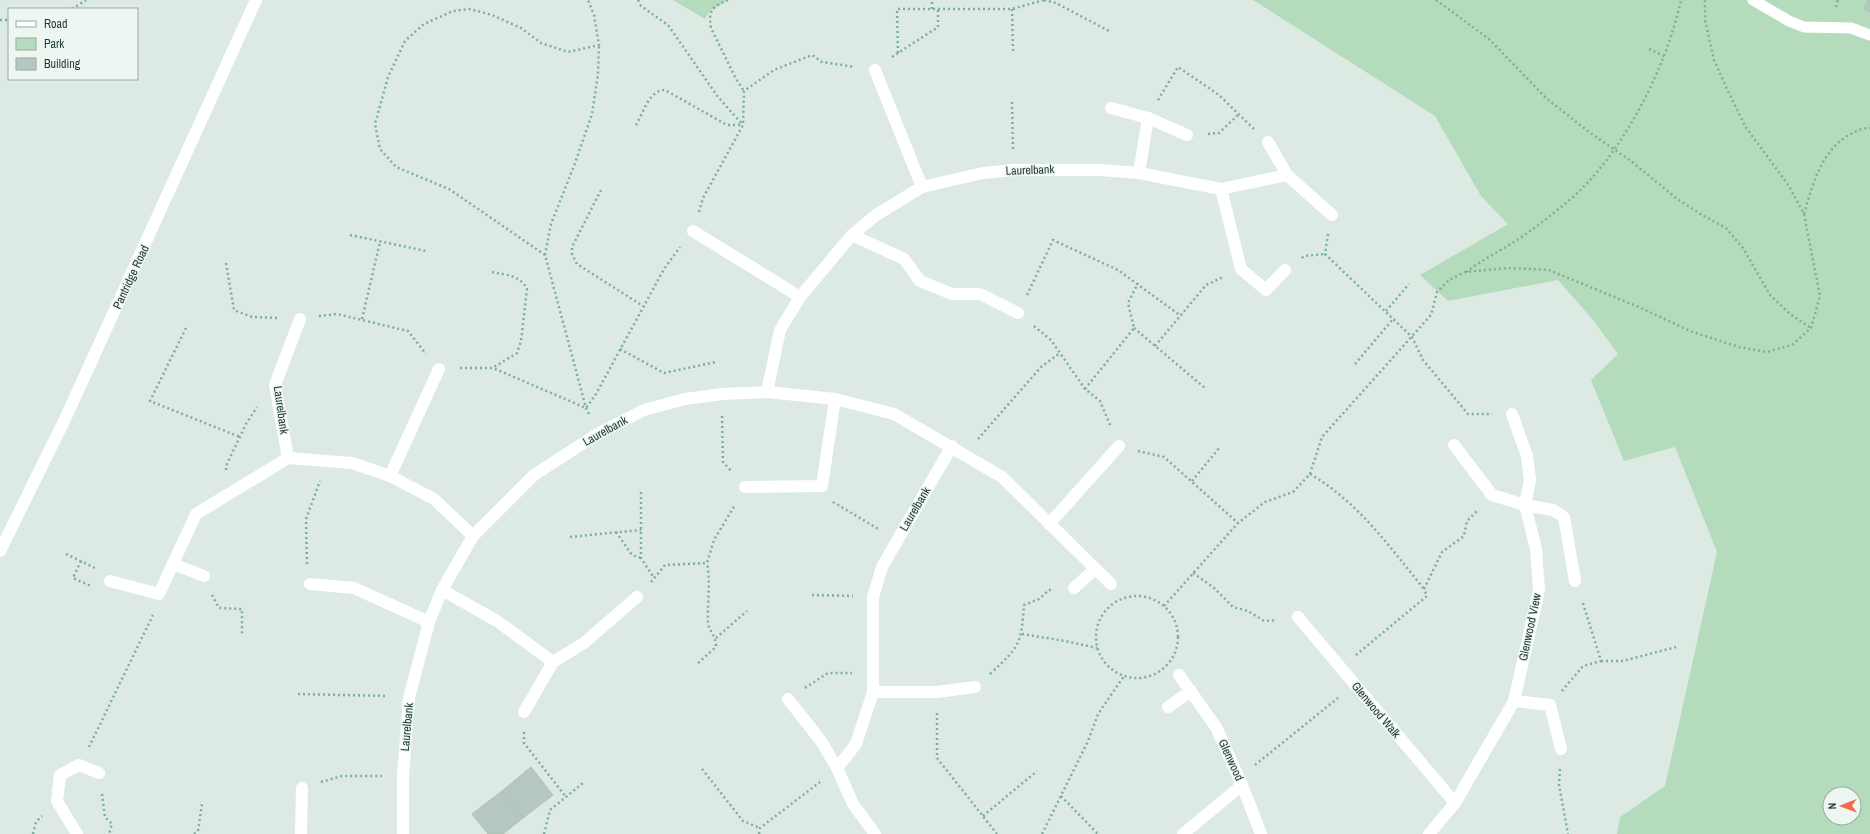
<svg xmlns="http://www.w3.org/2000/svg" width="1870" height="834" font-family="'Archivo Narrow',sans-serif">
<rect width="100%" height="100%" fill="#ddeae3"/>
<g fill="#b4dcbc" fill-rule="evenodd">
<polygon points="673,0 728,0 710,11 705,19"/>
<path d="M1253,0H1870V834H1617L1620,817L1665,786L1717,552L1675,447L1624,461L1591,380L1618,354L1593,320L1558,280L1448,301L1420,275L1508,224L1481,196L1435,116ZM1830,794H1854V818H1830Z"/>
</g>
<g fill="#b5c7be" stroke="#afc3b9">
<polygon points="1868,0 1870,0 1870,12 1864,9"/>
<polygon points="531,767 553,795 523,818 502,791"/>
<polygon points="502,791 523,818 503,834 488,834 472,814"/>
</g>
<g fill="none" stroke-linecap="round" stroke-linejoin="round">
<g stroke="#7caf9b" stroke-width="2.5" stroke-dasharray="2 3" stroke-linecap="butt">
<polyline points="638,0 641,6 668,25 718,97 743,125"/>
<path d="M728,0C712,7 708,10 711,28L736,79L744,91"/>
<polyline points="1044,0 1056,3 1109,31"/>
<polyline points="1436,0 1489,39 1546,98 1589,132 1631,161 1676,198 1702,215 1726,228 1743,248 1770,295 1790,314 1811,328"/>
<polyline points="1836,7 1838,0"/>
<polyline points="72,9 86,0"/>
<polyline points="932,9 932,0"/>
<polyline points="1012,9 1013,51"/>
<polyline points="0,20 9,20"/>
<polyline points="1649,49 1664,56"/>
<polyline points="898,53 897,9 1012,9 1044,0"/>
<polyline points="892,57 938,27 938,9"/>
<polyline points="1158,100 1178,67 1219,95 1254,129"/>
<polyline points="1012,102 1013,149"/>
<path d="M636,125C643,113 650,89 665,90L727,125H742"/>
<polyline points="1208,134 1219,133 1238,115"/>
<polyline points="601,190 572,247 572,254 577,264 643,306"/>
<polyline points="699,212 703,198 743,125 744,91 774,70 812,55 822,62 855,67"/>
<path d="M1804,214C1813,184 1820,154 1847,136C1854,132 1861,128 1870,128"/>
<polyline points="1328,234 1325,254 1412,337 1423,360 1468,414 1492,414"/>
<polyline points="350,235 426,251"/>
<polyline points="545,255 449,189 396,167 380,149 375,124 388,77 405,41 424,24 453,11 470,9 492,15 521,28 541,43 568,52 599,45 594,15 588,0"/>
<polyline points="1302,258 1304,256 1325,254"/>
<polyline points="226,263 234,310 252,317 278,318"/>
<path d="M492,272C506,275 520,275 527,289L521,341L517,353L494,367"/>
<path d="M1466,272C1482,260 1500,251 1517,240C1534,229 1550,216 1566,203C1621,158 1666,69 1681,0"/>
<polyline points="1027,295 1053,240 1118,270 1181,316"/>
<polyline points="1386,311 1409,284"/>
<polyline points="319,316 337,314 408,331 426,354"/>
<polyline points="362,319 380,242"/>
<polyline points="1034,326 1051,340 1085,389 1100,401 1111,427"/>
<polyline points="186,328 150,401 240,437"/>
<polyline points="1134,328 1205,388"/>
<polyline points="1155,346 1206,285 1223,277"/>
<polyline points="620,349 664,373 716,362"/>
<polyline points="1355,364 1394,318"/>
<polyline points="460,368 493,368 586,408 596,394 664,269 680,247"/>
<polyline points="1085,389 1134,328 1128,303 1138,283"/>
<polyline points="589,414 586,408 545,255 551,224 574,166 592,114 598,74 599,45"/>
<polyline points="722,416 723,462 732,472"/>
<polyline points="978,439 1041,367 1060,353"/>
<polyline points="1138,451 1164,457 1238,523"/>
<polyline points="226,470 226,466 246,424 257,407"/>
<path d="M1310,474C1358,502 1389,546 1424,589"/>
<polyline points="1192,481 1220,447"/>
<polyline points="641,492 641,558 654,578"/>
<polyline points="833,502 880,530"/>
<polyline points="616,532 632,555 641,558"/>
<polyline points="570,537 641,530"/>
<polyline points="66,554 95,568"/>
<polyline points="81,561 73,578 91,586"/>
<polyline points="307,564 306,519 320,481"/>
<polyline points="1193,573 1213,587 1233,607 1248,611 1264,621 1277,620"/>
<polyline points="651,582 665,565 707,563 714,540 735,505"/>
<polyline points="212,595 219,608 242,609 242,636"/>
<polyline points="812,595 853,596"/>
<circle cx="1137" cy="637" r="41"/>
<polyline points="1164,606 1238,523 1265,502 1293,492 1310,474 1322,437 1431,315 1437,292 1449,280 1465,272 1508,268 1549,270 1641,308 1690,331 1739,347 1767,352 1792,345 1811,328 1820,296 1804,214 1789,186 1745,126 1727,89 1714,60 1705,20 1705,0"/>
<polyline points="1022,634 1065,641 1097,648"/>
<polyline points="716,638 747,611"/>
<polyline points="1356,655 1427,596 1424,589 1442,552 1464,536 1467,521 1478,510"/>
<polyline points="1601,661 1623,661 1676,647"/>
<path d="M698,663L716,647C716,635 709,631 708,623C707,603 711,583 707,563"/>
<path d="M990,674C1020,646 1021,645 1024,605L1039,599L1049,590H1054"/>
<polyline points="805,688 828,673 852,673"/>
<polyline points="1562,691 1583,666 1601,661 1582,600"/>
<polyline points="298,694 388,696"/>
<polyline points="937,713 937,758 997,834"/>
<polyline points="524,732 524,743 566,797"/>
<polyline points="89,747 153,615"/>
<polyline points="1255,765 1338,698"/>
<polyline points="702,769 743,821 760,828"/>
<polyline points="1560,769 1559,785 1568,834"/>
<polyline points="321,782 342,776 382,776"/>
<polyline points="102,794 105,817 112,824 109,834"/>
<polyline points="1061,796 1098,834"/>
<polyline points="983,816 1037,771"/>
<polyline points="33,834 36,822 42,816"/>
<polyline points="194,834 198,831 202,804"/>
<polyline points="544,834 550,810 583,783"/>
<polyline points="759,834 760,828 820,782"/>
<polyline points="1042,834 1088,741 1098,714 1124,676"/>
</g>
<polyline stroke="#fff" stroke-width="11" points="1753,0 1789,21 1804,27 1851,28 1870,35"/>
<g stroke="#fff" stroke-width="12">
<polyline points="875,70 922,187"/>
<polyline points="1111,108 1148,118 1187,135"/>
<polyline points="1268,142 1287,175 1332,215"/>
<polyline points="1139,173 1148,118"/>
<polyline points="1221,189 1241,269 1266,290 1285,270"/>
<polyline points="693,231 800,297"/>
<polyline points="852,235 904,259 920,281 952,294 980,294 1018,313"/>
<polyline points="767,392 780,330 800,297 852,235 876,215 922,187 983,173 1013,170 1100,170 1139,173 1221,189 1287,175"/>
<polyline points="1454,445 1492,495 1525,505 1553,510 1564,517 1575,581"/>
<polyline points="288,458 275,385 300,319"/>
<polyline points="390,476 439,369"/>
<polyline points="745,487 822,486 835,399"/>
<polyline points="1049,524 1119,446"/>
<polyline points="173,564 204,576"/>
<polyline points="110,581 159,594 196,514 288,458 352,463 390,476 434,499 473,536"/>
<polyline points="310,584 354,588 429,622"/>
<polyline points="1074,588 1095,569"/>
<polyline points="442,590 497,621 553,662 584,643 637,597"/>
<polyline points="1298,617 1455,803"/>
<polyline points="1179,675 1216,727 1242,785 1261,834"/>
<polyline points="873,692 937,692 975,687"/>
<polyline points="788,699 821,741 837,768 853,804 875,834"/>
<polyline points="1514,701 1550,705 1561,749"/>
<polyline points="1168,707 1191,691"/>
<polyline points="524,712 553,662"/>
<polyline points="837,768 856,744 873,692 873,597 882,567 952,446"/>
<polyline points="77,834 57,801 60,775 79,765 99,773"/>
<polyline points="301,834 302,788"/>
<polyline points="403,834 403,776 409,698 429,622 442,590 473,536 534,475 599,433 644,410 685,399 722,394 767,392 835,399 894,414 1002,477 1111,584"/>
<polyline points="1183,834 1242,785"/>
<polyline points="1429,834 1455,803 1514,701 1539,590 1536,549 1525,505 1530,480 1527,456 1512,414"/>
</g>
<polyline stroke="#fff" stroke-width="12" points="0,551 66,417 256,0"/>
</g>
<g text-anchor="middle" stroke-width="3" stroke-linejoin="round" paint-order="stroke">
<g font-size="12" fill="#1e3930" stroke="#edf6f1">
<text transform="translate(1030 170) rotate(-2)" y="4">Laurelbank</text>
<text transform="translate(131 277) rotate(-65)" y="4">Pantridge Road</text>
<text transform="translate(281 410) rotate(82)" y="4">Laurelbank</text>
<text transform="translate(605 431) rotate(-29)" y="4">Laurelbank</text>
<text transform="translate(915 509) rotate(-60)" y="4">Laurelbank</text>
<text transform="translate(1530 627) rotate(-78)" y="4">Glenwood View</text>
<text transform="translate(1376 710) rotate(50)" y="4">Glenwood Walk</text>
<text transform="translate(407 727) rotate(-85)" y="4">Laurelbank</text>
<text transform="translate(1231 760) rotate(66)" y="4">Glenwood</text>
</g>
</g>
<rect x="8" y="8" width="130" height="72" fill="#edf6f1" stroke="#9aaaa4"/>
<rect x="16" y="21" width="20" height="6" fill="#ffffff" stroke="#9aaaa4"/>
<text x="44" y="28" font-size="12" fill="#1e3930">Road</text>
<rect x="16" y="38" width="20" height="12" fill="#b4dcbc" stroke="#9aaaa4"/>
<text x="44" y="48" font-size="12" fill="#1e3930">Park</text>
<rect x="16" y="58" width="20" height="12" fill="#b5c7be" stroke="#9aaaa4"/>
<text x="44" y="68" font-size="12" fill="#1e3930">Building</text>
<g transform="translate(1842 806) rotate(269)"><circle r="19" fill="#edf6f1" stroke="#9aaaa4"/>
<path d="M0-3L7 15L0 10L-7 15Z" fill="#f8694d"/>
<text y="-6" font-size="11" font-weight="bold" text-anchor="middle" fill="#1e3930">N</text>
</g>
</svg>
